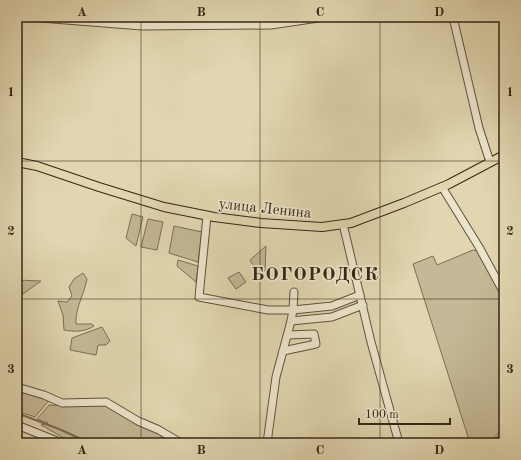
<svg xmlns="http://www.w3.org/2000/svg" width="521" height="460" font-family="'Old Standard TT',serif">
<rect width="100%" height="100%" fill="#e1d6b0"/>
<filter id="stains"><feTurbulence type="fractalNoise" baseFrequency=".005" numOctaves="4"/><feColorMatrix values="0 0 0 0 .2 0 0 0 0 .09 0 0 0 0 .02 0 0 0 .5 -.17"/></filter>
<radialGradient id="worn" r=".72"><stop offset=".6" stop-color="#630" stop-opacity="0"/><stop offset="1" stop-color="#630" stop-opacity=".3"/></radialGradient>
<g fill="#c4b896" stroke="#7c6f56">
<polygon points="132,214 143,217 136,246 126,238"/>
<polygon points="148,219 163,222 157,250 141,247"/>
<polygon points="174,226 202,232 198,262 169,253"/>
<path d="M266,246L265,271C259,269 252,266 250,260Z"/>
<polygon points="473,250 480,252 504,298 504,427 489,443 470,443 413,264 433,256 437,265"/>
<polygon points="178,260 198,266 196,282 177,266"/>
<polygon points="239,272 246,282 236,289 228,278"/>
<path d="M83,273L87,279C84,295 75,308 76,324H92L94,326C85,332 74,332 64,330L63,315L58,301L67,302L72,296L69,287L74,279Z"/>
<polygon points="17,280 41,281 17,298"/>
<polygon points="102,327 110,341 106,345 98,345 96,355 70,350 72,338"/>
<polygon points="17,389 50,399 35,417 17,411"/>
<polygon points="49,405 67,406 103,405 118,411 160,433 162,437 155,443 73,443 41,425 48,423 37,419"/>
</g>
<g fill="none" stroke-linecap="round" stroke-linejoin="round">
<polyline stroke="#796c52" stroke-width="2" points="17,413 59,429 90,443"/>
<g stroke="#60523c" stroke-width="9">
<g id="minor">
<polyline points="28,17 142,26 271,25 325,17"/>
<polyline points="453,17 479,128 490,162"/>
<polyline points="442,187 479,247 504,293"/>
<polyline points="207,216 199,297 268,310 293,310 332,306 360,295"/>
<polyline points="343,224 371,342 399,443"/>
<polyline points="291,321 332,317 363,305"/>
<polyline points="283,351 316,344 314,334 288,335"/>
<polyline points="17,387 44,395 62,403 106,402 138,421 159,430 181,443"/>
<polyline points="17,425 62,443"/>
<polyline points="267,443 276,377 291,321 293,310 294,292"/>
<polyline points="497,443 504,436"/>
</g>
</g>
<g stroke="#352615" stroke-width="10">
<polyline id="major" points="17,162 37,166 99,187 164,207 214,217 261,223 322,227 351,223 404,203 449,184 504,155"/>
</g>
<use href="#minor" stroke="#ece4cc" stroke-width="7"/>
<use href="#major" stroke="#e1d6b0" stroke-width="8"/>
</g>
<path fill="none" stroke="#352615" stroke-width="1" stroke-opacity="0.55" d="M141,17V443M260,17V443M380,17V443M17,161H504M17,299H504"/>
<g text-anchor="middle" stroke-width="3.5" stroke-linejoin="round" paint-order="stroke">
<g font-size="15" fill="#352615" stroke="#ece4cc">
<text transform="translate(265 208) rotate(6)" y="5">улица Ленина</text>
</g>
<g font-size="19" font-weight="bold" letter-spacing="1" fill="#352615" stroke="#ece4cc">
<text x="315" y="280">БОГОРОДСК</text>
</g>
</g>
<rect width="521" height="460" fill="none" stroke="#e1d6b0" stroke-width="44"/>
<path d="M359 418v6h91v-6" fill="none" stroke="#352615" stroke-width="2"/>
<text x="365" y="418" font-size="12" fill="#352615" stroke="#ece4cc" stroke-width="3" paint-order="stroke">100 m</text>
<rect x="22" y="22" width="477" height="416" fill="none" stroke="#352615" stroke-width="1.5"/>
<g font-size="13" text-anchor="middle" font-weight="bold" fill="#352615">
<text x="82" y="16">A</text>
<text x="201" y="16">B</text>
<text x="320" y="16">C</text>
<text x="439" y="16">D</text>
<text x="11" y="96">1</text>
<text x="510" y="96">1</text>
<text x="11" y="235">2</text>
<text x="510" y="235">2</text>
<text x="11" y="373">3</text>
<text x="510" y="373">3</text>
<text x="82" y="454">A</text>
<text x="201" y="454">B</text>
<text x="320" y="454">C</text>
<text x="439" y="454">D</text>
</g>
<rect width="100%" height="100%" filter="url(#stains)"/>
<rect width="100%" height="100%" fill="url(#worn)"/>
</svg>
